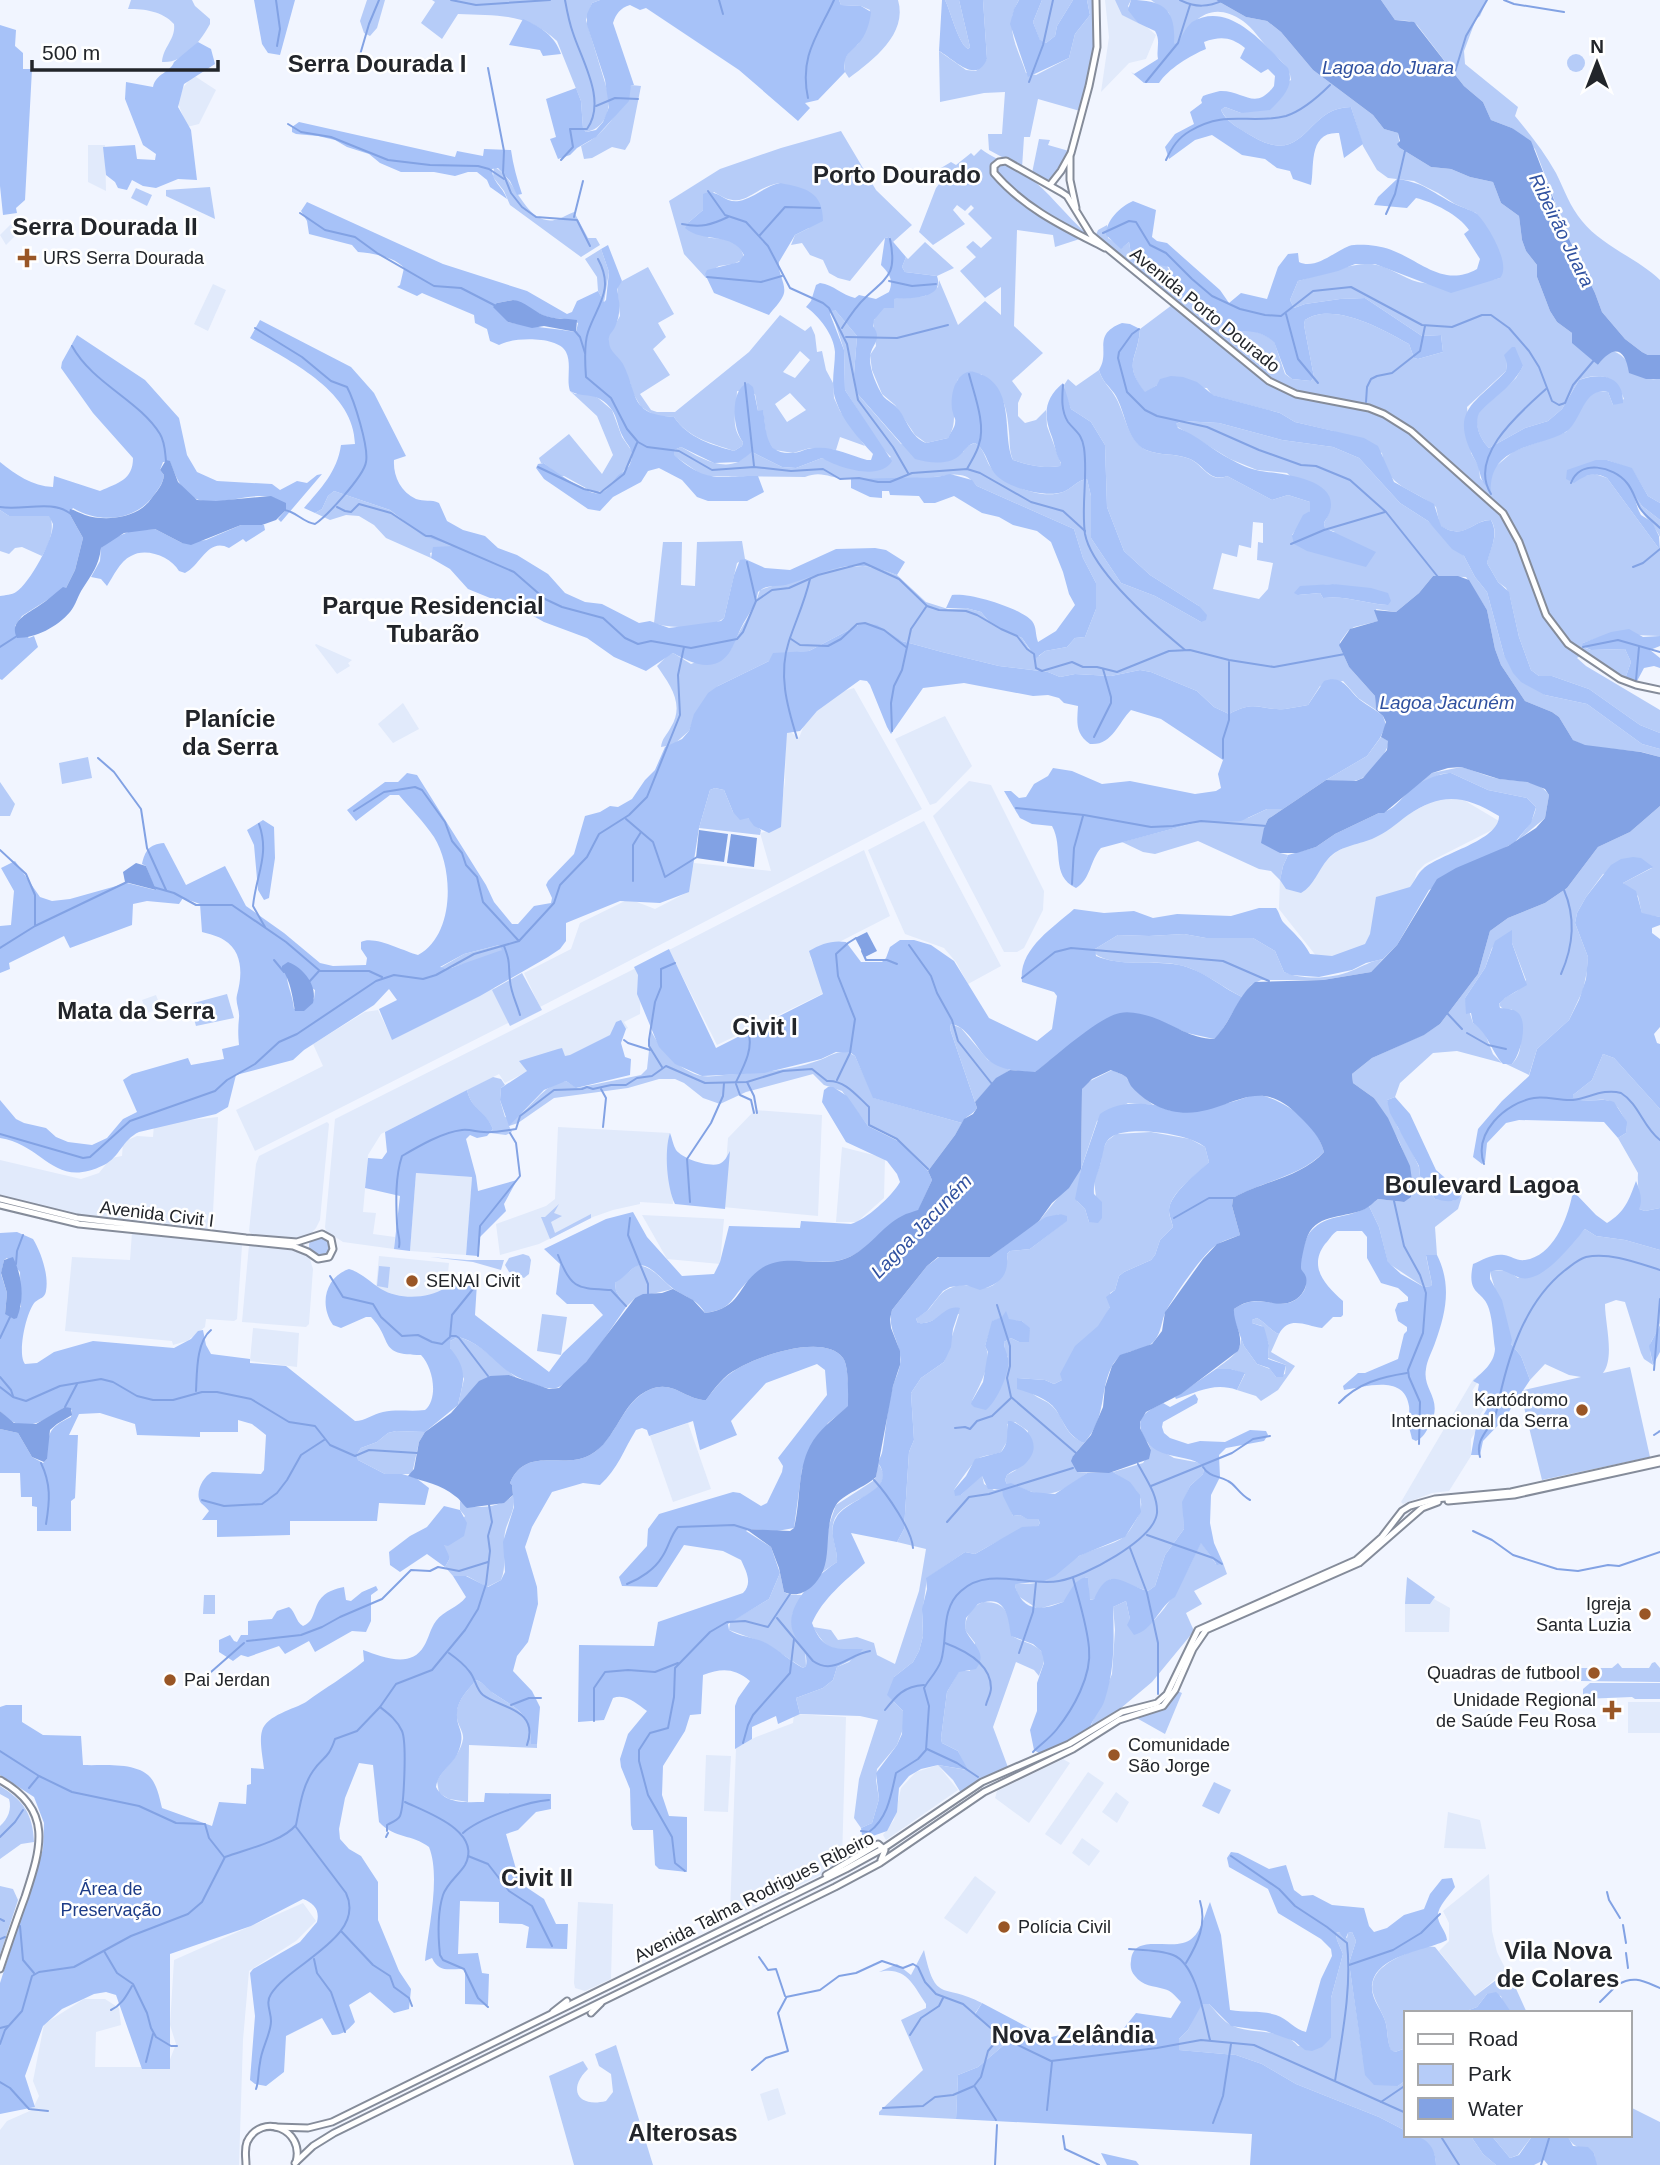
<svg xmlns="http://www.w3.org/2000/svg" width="1660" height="2165" font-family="Helvetica,sans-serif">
<rect width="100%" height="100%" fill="#f1f5ff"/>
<g fill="#e1eafb">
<polygon points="1105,0 1115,0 1156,35 1146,59 1129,63 1101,92 1109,37"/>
<polygon points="193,75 216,90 199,124 187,127 178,103 183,88"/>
<polygon points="88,145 105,145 106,191 88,182"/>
<polygon points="11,224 15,228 16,235 6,245 0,235"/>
<polygon points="213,284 226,290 208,331 194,324"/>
<polygon points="316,644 352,660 348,663 350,666 337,674 315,645"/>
<polygon points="854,688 922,809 540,1007 524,973 571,949 580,923 629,899 655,909 686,893 694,863 771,871 760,833 778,828 785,782 786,729 799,738 808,715 830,695"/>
<polygon points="403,703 419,729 393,743 378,724"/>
<polygon points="945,716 972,766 936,803 930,805 895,739"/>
<polygon points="969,781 991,785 1044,891 1043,910 1024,948 1017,952 1004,952 933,816"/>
<polygon points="1457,796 1504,824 1425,864 1417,872 1407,902 1375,942 1321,962 1279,909 1280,875 1310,876 1336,852 1439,798"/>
<polygon points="924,821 1001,966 968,984 956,962 944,948 905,934 868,850"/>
<polygon points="864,850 890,916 810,957 826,992 717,1045 669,950"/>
<polygon points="636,968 641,980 640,1014 624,1022 628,1028 564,1062 560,1054 505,1083 499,1074 381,1134 368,1155 363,1212 376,1213 373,1234 395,1237 394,1249 343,1242 326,1231 325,1227 335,1119"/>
<polygon points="493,986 512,1021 255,1151 236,1110 323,1066 313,1044 365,1012 378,1010 392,1039"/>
<polygon points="156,995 161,1008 147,1013 142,1000"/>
<polygon points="755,1110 822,1115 818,1216 723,1207 728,1138"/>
<polygon points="218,1117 212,1231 78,1215 0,1196 0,1160 81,1179 99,1173 111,1158 122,1156 123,1142 137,1136 153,1137 154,1124"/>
<polygon points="327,1122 329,1124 320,1220 316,1228 308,1237 297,1240 253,1236 249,1231 256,1164 259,1156"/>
<polygon points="558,1127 670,1133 673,1204 640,1202 640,1204 613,1210 593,1217 539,1244 500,1255 496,1224 546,1206 555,1199"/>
<polygon points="842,1147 885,1158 884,1198 857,1222 836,1222"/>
<polygon points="416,1173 472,1177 466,1255 410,1251"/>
<polygon points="642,1215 724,1219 720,1264 667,1259"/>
<polygon points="132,1232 241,1244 242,1246 237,1319 234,1321 206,1319 205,1327 187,1341 173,1345 172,1341 65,1331 72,1257 130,1260"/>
<polygon points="249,1245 296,1249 301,1251 310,1259 313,1269 309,1324 306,1327 242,1322"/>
<polygon points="379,1256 449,1263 445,1305 375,1298"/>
<polygon points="253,1328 299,1333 297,1367 250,1361"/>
<polygon points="1474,1378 1479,1380 1472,1391 1484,1409 1472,1427 1476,1431 1471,1439 1471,1456 1449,1491 1432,1493 1403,1504 1401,1502"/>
<polygon points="688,1423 711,1489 673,1502 650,1436"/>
<polygon points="1434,1599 1450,1608 1449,1632 1405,1632 1405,1604 1430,1604"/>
<rect x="1628" y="1702" width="32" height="31"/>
<polygon points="794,1714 846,1717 842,1861 821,1875 732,1917 730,1914 736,1748 756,1737 793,1723"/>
<polygon points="706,1755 731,1756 728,1812 704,1811"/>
<polygon points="1063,1759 1070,1763 1029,1823 995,1798 997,1791"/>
<polygon points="938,1765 958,1790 886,1840 883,1835 894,1820 901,1788 916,1772"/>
<polygon points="1088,1772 1104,1783 1061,1845 1045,1834"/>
<polygon points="1116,1792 1129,1802 1117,1823 1102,1812"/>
<polygon points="1448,1812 1480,1820 1486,1849 1444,1848"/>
<polygon points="1082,1838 1100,1851 1089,1866 1072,1853"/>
<polygon points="1489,1874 1492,1931 1497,1952 1506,1970 1475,1996 1439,1951 1449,1941 1449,1923 1443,1911"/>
<polygon points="975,1876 996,1892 967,1934 944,1918"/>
<polygon points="578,1902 613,1904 611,1979 585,1991 575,1988 574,1983"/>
<polygon points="303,1903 316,1921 296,1941 249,1971 243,2040 239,2165 0,2165 0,2130 7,2121 32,2110 39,2096 33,2081 44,2024 84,1999 105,1999 119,2008 121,2025 96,2032 95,2067 167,2067 176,2044 170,2025 174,1960"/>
<polygon points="778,2088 786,2114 768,2121 760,2094"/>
</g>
<g fill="#b6ccf8" fill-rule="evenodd">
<path d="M131,0H192L195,6L210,19V24C201,41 183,64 162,62C163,47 176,39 174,24C162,11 145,9 128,9Z"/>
<polygon points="367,0 385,0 377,28 370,36 364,33 360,21"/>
<path d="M432,0H600L592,3L586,20L609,96C610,112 604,129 586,132L583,128L581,101L557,41C526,12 496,16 458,14L442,39L421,23L435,2Z"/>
<path d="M839,0H898C908,34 873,60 849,78L845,72L844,60L851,49L858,44L870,10L861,6L841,5Z"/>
<path d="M945,0H959L970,47L968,49C958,43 951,12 945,0Z"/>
<path d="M983,0H1019C1003,26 1017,46 1026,73L1036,75L1069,58L1075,34L1090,15L1087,0H1094C1097,37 1093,76 1080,111L1038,99L1030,137H1024L1022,168L989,150L988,134H1002L1005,92L984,93L940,102L939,51L966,70L976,71L987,59Z"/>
<polygon points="1042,0 1073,0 1057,26 1055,36 1046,43 1040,41 1033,22"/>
<polygon points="1115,0 1131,0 1128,6 1138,23 1122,15"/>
<path d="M1151,0H1216L1246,17L1267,21L1281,32L1313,70L1373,115L1384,129L1398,133L1400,148L1431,167L1451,169L1470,177L1493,182L1501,203L1519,216L1522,240L1526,251L1537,265V277L1550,311L1557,322L1572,333L1598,365C1601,361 1605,354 1609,352C1619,347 1634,371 1644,377C1649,380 1654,379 1660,379V503L1648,496L1632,469L1607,460L1583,476L1595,474L1607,478L1660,550V636L1609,634L1583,643V647L1591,650L1625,649L1631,662L1625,679C1595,663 1567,646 1549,615C1540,599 1535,578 1528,560C1521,543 1515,523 1501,509C1474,483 1410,421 1376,410C1337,398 1302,398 1265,376L1095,237L1098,230L1107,225L1108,238L1123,247L1129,242L1131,254L1145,263L1166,265L1178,282L1184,300C1202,302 1219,318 1227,332C1243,326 1261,331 1274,341L1285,374L1292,379L1311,381L1314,377L1304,325L1305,320C1333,301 1384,330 1409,344L1414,358L1418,359L1443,352L1441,335L1422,336L1365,298L1340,299L1305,304L1294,308L1290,300L1298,281C1318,276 1354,262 1372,264C1388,266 1403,278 1418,282C1435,286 1483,283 1500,278L1476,213L1455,204L1438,193L1414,181L1388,178L1377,170L1363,146L1351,107C1304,107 1307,170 1250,135C1238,128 1227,122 1221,110L1225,107L1241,113L1291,80C1290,66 1278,59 1269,49C1261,41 1253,28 1243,21C1212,0 1193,18 1177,45L1174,43L1169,13ZM1507,363L1523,366L1516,378L1478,413C1474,425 1480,439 1489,448L1525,428L1548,421L1562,409L1579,380C1600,372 1616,375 1624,399L1613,405L1608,392L1597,391L1589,396L1566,432L1514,451L1495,467L1491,472V490L1480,478L1479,467L1471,453L1467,407L1506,371Z"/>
<path d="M1381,0H1487L1480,16L1476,19L1464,51L1465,64L1518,107L1515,116C1530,134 1545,153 1556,173C1564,189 1570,207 1582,221C1602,246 1637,258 1660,280V355H1648L1642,352L1625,339L1602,312L1595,293L1570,241L1535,149L1512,128L1491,120L1483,102L1464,86L1417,25L1409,21L1395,20Z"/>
<circle cx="1576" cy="63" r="9"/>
<path d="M631,85L641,86L630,142L625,150L612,147L592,158L584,159L581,146C606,134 620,110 631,85Z"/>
<path d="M841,131L876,190L912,225L893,242L889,237L885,238L850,281L838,278L829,273L823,260L810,255L802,243L791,245L795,235L809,228L780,183C749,188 746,213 714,192L704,202L703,210L689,222L709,238C724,238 742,241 744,259L733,264L719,266L706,274V278L684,254L669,201L720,169L781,148Z"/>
<polygon points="1039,139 1050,140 1048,145 1069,151 1063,164 1052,179 1045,180 1032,173"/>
<path d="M981,149C994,159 1011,164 1025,174C1049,191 1066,216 1089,236L1055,247L1053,235L1017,230L1014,326L1043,353L1012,381L1022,394L1018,403V416L1025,423L1036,420L1046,410L1047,426L1061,464L1060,466C1043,469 1029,465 1013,460C1009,451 1010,442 1009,432C1007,406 1003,391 981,374L958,379C947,403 961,418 948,438L926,443L915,435L895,405L882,394L872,370L870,355L876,346L873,322L879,311L893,299L925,296L938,287L939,280L958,325L985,301L1001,315V287L985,298L960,271L976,257L966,247L973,241L981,248L992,238L968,214L974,208L971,205L965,211L957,205L953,210L965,224L933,245L919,232L936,188L943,179L941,168L951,162L956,165L971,153L974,156Z"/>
<path d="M494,167C516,176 525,230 559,219C564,217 568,214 574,212L588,238H596L600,245L581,257L510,205L504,191L493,177Z"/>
<polygon points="210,187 215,219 166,196 166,190"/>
<polygon points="136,188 152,195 147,206 131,198"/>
<polygon points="925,242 954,268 937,276 905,272 902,267 906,257 908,259"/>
<polygon points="601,249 609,272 604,302 598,291 597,277 585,259"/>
<path d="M648,267L674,314L658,323L666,337L653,349L670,375L640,394L651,410L657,412H675L749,352L780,315L805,331L811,326L815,335L817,352L822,351L826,370L833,383L834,398L840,411L865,446L840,437L836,450L810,448L793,453L775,450L767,441L763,411H758L755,394L737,391C737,410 729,426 743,442L742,446L734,451C711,443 688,438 674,417L656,416L641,407L633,393L630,382L611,351L608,343L609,335L620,316L617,285L622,281ZM800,351L810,360L795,378L783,372ZM790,393L806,410L787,422L775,404Z"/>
<path d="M1172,305C1193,322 1214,339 1235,356C1248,367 1262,380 1277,388C1307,405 1344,401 1375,413C1417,430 1454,473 1488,502C1535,543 1527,619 1580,656L1577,658L1586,666L1660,710V733L1640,725L1589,689L1552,676H1539L1531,670L1519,637L1510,597L1506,588L1498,582L1487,563C1490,547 1500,535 1491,520C1471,520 1467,541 1440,526L1436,507C1414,488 1386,489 1382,453L1333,431L1295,422L1280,413L1212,395L1207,388L1157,385L1145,393C1122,362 1138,361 1140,329Z"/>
<path d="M831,310H835L857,336L854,374L855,391L901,444L963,452L967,446L975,443C986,450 985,462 993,470C1008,486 1042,500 1063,492C1072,489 1077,480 1087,479L1091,496V538L1121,583L1155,596L1201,622L1199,606L1150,575L1124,551L1107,507L1105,445L1091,422L1071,409L1065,393L1064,385L1068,379L1076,386L1099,370C1102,382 1111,388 1116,398C1125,414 1128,441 1146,450C1159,456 1176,453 1190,459C1203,465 1210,484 1227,476L1272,500L1288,495L1310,502V511L1292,535L1335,532L1325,528L1324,523L1329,513L1287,473L1257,470L1230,459L1176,426V424L1182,421L1219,423L1282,440L1333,447L1359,458L1400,503L1428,521L1464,556L1475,577L1487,592L1504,655L1545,695L1587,704L1642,744L1660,749V757L1642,752L1585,746L1573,740L1559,717L1552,712L1525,701L1501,665L1495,649L1487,610L1466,577L1433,576L1419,593L1396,612L1376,609L1379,621L1354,627L1348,631L1340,642V647L1349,667L1375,696L1376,710L1358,698L1343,681L1320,686L1308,705C1301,706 1293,708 1285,709C1260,711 1258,699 1229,714L1214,707L1197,691L1151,672L1140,670L1111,676L1075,674L1060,677L1048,672L999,666L942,652L902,641L862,623L809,651L797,652L769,661L718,686L692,723L689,731L673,745L661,747C662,738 667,735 671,727C685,704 670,685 657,666L667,656L673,653L691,664L731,649C739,629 754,611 760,590L829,568L863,566L881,569L897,575L926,602L948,609L966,608L981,612L991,624L1022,638L1034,656H1039L1045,651L1067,647L1075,638L1085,637L1096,609V583L1083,558L1074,529L977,486C972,480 968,476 960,475C950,473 943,477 933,477C904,479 875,480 846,479C830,478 821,470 805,477L708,476L702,475L673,455L674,450L681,447C697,456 719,470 738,462C743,460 746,454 752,452L782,467L796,468L822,458L859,470L891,457L882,448L845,390L844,350ZM1253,522L1263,523V543L1258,542L1257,560L1273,563L1268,589L1259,599L1213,589L1222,553L1237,557L1239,545L1251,548ZM1333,584L1388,605C1367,604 1346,595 1323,598L1320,593L1298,595L1304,587Z"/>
<polygon points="570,391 575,394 590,394 598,398 612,410 622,437 631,450 631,462 609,488 595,493 564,476 559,476 544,463 541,463 539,458 569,434 602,474 613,455 597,416"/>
<polygon points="334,491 390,510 410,526 457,547 430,553 431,558 386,538 374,525 359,516 346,515 330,520 315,513 322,509 328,496"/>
<path d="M1633,492L1642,506L1660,520V537C1652,520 1636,512 1633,492Z"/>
<path d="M0,510L9,516H50C55,529 49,545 42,556L22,547L15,548L9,554L0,551Z"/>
<path d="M742,541L745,559L737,563L724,618C711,629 670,629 654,623L663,542H682L681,585L695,586L697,542Z"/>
<path d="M1381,737L1389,741C1387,754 1369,779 1354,781C1345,782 1335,780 1326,780L1367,756Z"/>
<polygon points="88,757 92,778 62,784 59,763"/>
<path d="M1461,767C1473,770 1483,775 1495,778C1512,782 1538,778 1549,795L1545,818L1516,842C1524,831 1534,821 1536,807L1527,798L1488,790L1451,773L1441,774L1411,789L1432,773Z"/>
<polygon points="0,782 15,804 10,816 0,816"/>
<polygon points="715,788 724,790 733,812 748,818 761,830 760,835 699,828 710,790"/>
<path d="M1660,806V917L1642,914L1638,896L1623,883L1652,868L1603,874L1586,897L1577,913L1575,923L1588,957L1587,971L1583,990L1569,1020L1537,1049L1529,1075L1506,1064H1512C1528,1047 1517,1029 1512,1009H1503L1499,1005C1506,992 1517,997 1526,980L1512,943V931L1492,948L1485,968L1465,998L1473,1023L1483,1029L1493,1054L1502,1063L1457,1051L1433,1053L1400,1083L1395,1097L1387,1100L1398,1128L1406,1139L1419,1167L1420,1176L1435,1199L1453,1201L1462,1196L1458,1209L1435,1227L1437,1255L1426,1256L1432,1284L1431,1286L1424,1287L1388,1263L1379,1227L1369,1206L1378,1199L1404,1202L1407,1161L1399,1141L1374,1098L1353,1083L1352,1074L1372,1058L1425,1034L1440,1024L1478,974L1490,931L1508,918L1545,903L1567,888L1598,847L1630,832Z"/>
<polygon points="1267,809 1283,809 1268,819 1264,828 1280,853 1288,855 1283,866 1280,880 1271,871 1259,869 1198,841 1155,854 1143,852 1122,842 1194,823 1248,818"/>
<path d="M1184,934L1206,938H1253L1275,951L1284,972C1303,980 1332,979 1351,971C1363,966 1371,961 1383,959L1371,972L1323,980H1261L1251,985L1242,997C1220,986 1200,968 1174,964C1152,960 1112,968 1094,953L1095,949L1118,935L1149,936Z"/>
<path d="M499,945L503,950C491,956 451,970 440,968L464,954Z"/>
<polygon points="522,973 542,1010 510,1026 492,990"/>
<polygon points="227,994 234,1018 196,1026 190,1004"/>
<polygon points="951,1024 961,1028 988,1060 1010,1070 996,1079 975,1102 950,1029"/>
<path d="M651,1031C661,1050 679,1071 702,1076C708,1077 717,1076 724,1075C755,1073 790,1071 820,1060C832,1055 842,1047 855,1056L874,1098L962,1123L955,1135L928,1171L895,1138L868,1126L842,1091L824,1085L813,1074L746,1092L720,1104L703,1098L684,1083L675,1079H659L628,1088L554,1098L518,1123L509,1126L512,1132L506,1135L490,1133L493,1129C484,1109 472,1111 467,1090L493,1077L501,1079L505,1085L501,1088L500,1100L505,1117L513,1119C533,1108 541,1085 566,1081L577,1088L641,1075L647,1069Z"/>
<path d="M1603,1054L1614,1058L1660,1109V1208L1645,1211L1639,1209C1640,1196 1637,1185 1638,1173L1618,1138L1626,1133C1627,1123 1625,1119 1620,1111C1609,1091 1590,1105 1573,1099V1095L1592,1080Z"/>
<path d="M1112,1070L1125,1076L1136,1091L1153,1105L1128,1103L1097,1121L1081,1169L1077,1201L1085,1209L1089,1222L1096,1197L1094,1181L1101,1162L1102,1151L1107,1141L1116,1134L1151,1132L1190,1139L1205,1147L1209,1162C1197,1176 1170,1191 1169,1211C1169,1216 1172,1222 1173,1227L1160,1240L1155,1255L1151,1260L1124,1272L1119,1276L1115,1290L1110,1293V1307L1104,1319L1062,1380L1054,1384L1045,1380L1017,1378C1022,1383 1027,1390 1033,1394C1039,1399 1046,1400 1052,1406C1066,1419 1062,1433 1084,1443L1073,1456L1077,1472L1087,1473C1068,1487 1053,1500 1029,1491C1021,1488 1015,1484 1007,1484L1005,1480L1007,1475L1016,1470L1028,1431L1015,1422L1007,1424L1009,1438L1001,1452C994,1455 985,1455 979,1458C974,1460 958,1484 954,1490L961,1495L982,1475L984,1484L994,1490L1002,1488L1013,1516L1020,1515L1028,1519H1038L1040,1523L1038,1526C1014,1532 996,1542 975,1554L965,1552L927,1578L922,1615L923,1636L919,1651L913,1662L894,1677L893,1701L903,1711V1729L897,1745L877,1769L876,1780L879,1799L872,1823L861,1828L854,1818L859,1779L878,1720L860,1716L800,1714L796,1698L823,1688L833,1680L837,1667L849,1662L862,1649C831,1649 830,1654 813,1627L831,1630L838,1640L857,1637L874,1643L877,1655L895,1664L919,1591L926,1549L897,1542L904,1529L909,1452L914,1440L911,1393L921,1378L944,1362L959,1314C954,1315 946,1315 941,1317C932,1320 929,1324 918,1323L916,1319C920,1315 925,1313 929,1309C937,1300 940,1291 953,1287C974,1279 987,1300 1002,1275C1006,1267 1008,1263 1007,1254L1010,1251L1030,1249L1066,1221L1060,1214L1039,1221L1081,1169L1082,1089L1086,1083ZM1007,1316L1009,1320L1022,1321L1030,1329L1019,1342L1011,1338L1004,1342L1005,1352L1008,1357L1005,1373L972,1401C979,1387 994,1360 985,1346L993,1321Z"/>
<polygon points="559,1204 554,1213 562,1216 551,1222 555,1233 591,1214 591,1218 550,1239 541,1217 545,1217"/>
<path d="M1585,1229L1596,1236L1625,1240L1660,1250C1660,1265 1660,1313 1660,1323C1653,1345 1646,1337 1653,1365L1644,1359L1641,1353L1625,1302L1616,1300L1605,1304C1605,1324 1615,1357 1603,1373L1630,1367L1650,1457L1542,1480L1520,1391L1581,1377L1569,1375L1545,1364L1530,1380L1521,1356L1511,1344L1490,1272L1492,1270L1508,1271L1518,1278L1571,1243Z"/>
<circle cx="320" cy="1246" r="11"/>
<polygon points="523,1254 529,1256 531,1260 529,1274 524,1278 509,1272 505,1265 509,1258"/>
<polygon points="430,1257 467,1260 504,1260 501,1270 473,1262"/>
<path d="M637,1265C652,1266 662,1280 673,1289L635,1298L626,1307L616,1291L615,1283Z"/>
<polygon points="379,1266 390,1267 388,1288 377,1286"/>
<polygon points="542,1314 567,1317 561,1355 537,1351"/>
<path d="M1257,1318C1266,1323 1271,1331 1279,1334L1271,1352L1295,1366L1278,1390L1261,1401L1256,1396L1237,1390L1245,1374L1231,1369H1216C1227,1360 1242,1353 1241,1337L1244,1346L1257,1364L1270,1369L1276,1377L1285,1374L1286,1365L1268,1358L1269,1345L1262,1326L1252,1323V1320Z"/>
<path d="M458,1337C482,1343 497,1363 517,1378L509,1375L468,1394L458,1405L464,1379L450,1348V1341Z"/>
<polygon points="396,1431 425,1432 419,1442 412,1474 385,1474 358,1460 357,1454 361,1448 377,1442 388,1433"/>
<path d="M1148,1443L1174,1458L1201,1463L1204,1467L1203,1474L1190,1486L1183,1502L1184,1529L1165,1555L1155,1586L1148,1591L1111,1579L1094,1599L1089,1600L1088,1578L1084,1577L1063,1602L1038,1609L1018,1596L1015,1586L1016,1583C1047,1588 1057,1570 1079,1556C1093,1548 1113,1546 1125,1536C1128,1533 1132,1527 1134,1523C1152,1497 1133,1485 1113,1472L1143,1463L1151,1450Z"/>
<path d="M878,1463L884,1474C880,1499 846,1498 835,1518C828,1533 838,1547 837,1562L821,1573L829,1525L836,1505L873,1481L876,1477Z"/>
<path d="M513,1495C516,1508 510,1516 506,1528C501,1545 508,1563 501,1580L487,1587L467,1576H453L445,1567L450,1558L443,1547L465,1516L460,1510V1501C471,1512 504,1507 513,1495Z"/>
<path d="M1201,1542L1216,1564L1223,1563L1227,1574L1194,1591L1202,1604L1186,1613L1194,1631L1152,1682L1121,1708L1120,1712L1090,1728L1112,1674L1115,1630L1113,1607L1126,1601L1130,1619L1144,1628L1147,1627C1173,1604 1186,1573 1201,1542Z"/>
<polygon points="780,1573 784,1592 790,1595 802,1595 792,1615 805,1649 806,1666 803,1668 765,1643 729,1630 730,1622 769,1599"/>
<polygon points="1407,1577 1435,1597 1430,1604 1405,1604"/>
<polygon points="204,1595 215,1595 215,1614 203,1614"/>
<path d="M983,1602C1009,1602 1008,1615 1012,1636C1022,1643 1050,1645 1043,1665C1042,1668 1040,1672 1039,1676L1034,1670L1016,1662L993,1727L1009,1770L961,1793L953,1780L938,1765L967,1770L958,1751L942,1743L941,1738L947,1692L959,1671H970L975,1643L965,1630C965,1617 971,1607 983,1602Z"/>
<polygon points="1655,1662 1660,1668 1660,1682 1581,1681 1581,1668 1612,1668 1618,1663 1622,1668 1649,1668 1652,1663"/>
<path d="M476,1680C483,1682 487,1688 493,1693C515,1708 532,1713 531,1743L537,1744V1748L469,1745L468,1802L449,1799L439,1793L437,1781C445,1766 460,1757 463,1739C464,1732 458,1726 457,1718C454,1703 468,1690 476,1680Z"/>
<polygon points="1590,1683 1660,1683 1660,1699 1635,1699 1632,1697 1583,1699 1583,1689"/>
<polygon points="1175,1690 1182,1693 1165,1734 1133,1716 1160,1708"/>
<polygon points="1214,1782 1231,1790 1219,1814 1202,1806"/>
<path d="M0,1786C23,1800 33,1814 34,1842L21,1844L0,1859V1826C8,1819 12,1809 9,1799L0,1794Z"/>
<polygon points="0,1886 13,1889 18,1900 0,1955"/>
<path d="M1339,1932L1347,1938L1348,1933L1352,1932L1356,1941L1349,1963L1363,2058L1398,2086L1406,2080V2131L1379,2117L1296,2084L1262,2064L1236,2055L1178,2050L1179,2039L1188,2030L1201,2003L1209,2004C1215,2010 1221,2019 1229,2024C1248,2036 1281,2026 1298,2046L1331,2038V1998L1343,1954L1337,1940L1336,1933Z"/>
<path d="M1426,1946L1435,1947L1475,1996L1508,1971L1527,2013H1512L1504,2006L1501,1996L1487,1994L1477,2007L1461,2013H1406V2048L1395,2052L1391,2051C1387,2042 1388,2033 1386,2024C1383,2013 1376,2004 1373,1993C1366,1966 1407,1953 1426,1946Z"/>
<path d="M924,1950C936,2005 942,1982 982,2003L974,2015L1011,2039L978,2067L958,2075L956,2119L879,2115V2112L923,2070L901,2020L926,2008V2004C913,1985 906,1966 879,1972L897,1964L911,1975Z"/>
<path d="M616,2045L653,2165H574L549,2076L583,2061L588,2069C567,2089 578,2108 606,2101L613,2092L611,2074L599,2066L595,2054Z"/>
<path d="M1630,2107L1660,2122V2165H1596L1594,2153C1582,2148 1572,2148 1567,2135H1630Z"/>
<path d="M1415,2135H1470L1483,2154L1496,2165H1436C1436,2150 1428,2142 1415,2135Z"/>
<polygon points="1491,2135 1533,2135 1518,2155 1510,2158"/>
</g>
<g fill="#a7c2f8" fill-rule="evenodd">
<polygon points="254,0 295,0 280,55 268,53 262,44"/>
<path d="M600,0H839L841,5L861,6L871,12C870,22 866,36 858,44C849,53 842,57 845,72L818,100L805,103L810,108L798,121L739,70L646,8L640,10L630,5C620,8 616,14 613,23L634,85H631L629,101L596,137L577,148L570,155L558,159L550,139L556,137L546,99L576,88L581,101L583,128L586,132L596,130L603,122L609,107L605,80L587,25V14L592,3Z"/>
<path d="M942,0H945C951,12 958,43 968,49L970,47L959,0H983L987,59C976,85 954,59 939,51Z"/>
<polygon points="1019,0 1042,0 1033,22 1040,40 1046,43 1055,36 1057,26 1073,0 1087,0 1090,15 1075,34 1069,58 1028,77 1010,24 1014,9"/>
<path d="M1131,0C1164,0 1176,10 1174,43L1177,44C1182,37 1185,28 1192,22C1229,0 1264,44 1288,68C1295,86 1282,98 1270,110L1241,113L1225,107L1221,110C1226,122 1239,128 1250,135C1307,170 1304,107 1351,107L1363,144L1344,158L1339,133C1307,131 1315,169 1311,185L1293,179L1290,171L1277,168L1265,159L1242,155L1212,135L1195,140L1169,159L1165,147L1175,134L1194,124L1190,112L1202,103L1201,100L1203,96C1208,94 1215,92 1220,91C1244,90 1255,112 1274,86L1275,76L1268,69L1261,73L1240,58L1245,48C1231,37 1221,36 1204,42L1206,49C1191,55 1168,69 1159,83H1144L1131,72L1134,74L1158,59C1156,49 1161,41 1155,31L1138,23L1128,10Z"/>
<path d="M523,19C541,27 555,36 561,54L543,56L540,50L509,45Z"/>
<polygon points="0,25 16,30 15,46 23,53 23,69 32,69 25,200 16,208 17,213 3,215 0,186"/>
<path d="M198,42L211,49L215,64L184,84L178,107L191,130L197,180L178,179L156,188L143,186L132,180L127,190L118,188L115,182L106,175L103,147L135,145L137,159L155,160L156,154L143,145L125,99L126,82L153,87C156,73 170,73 174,62Z"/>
<path d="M299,122L455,157L457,151L483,156L484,149L511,150C513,165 517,179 522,194L517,195L510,181L498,168L492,169C492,182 503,187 507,199L490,187L487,180L477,172H468L455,176L434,172H401L380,163L369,154L347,147L335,140L318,136L296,134L292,132V127Z"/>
<path d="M1397,179C1427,183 1433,194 1457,205C1463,208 1472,210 1477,214C1488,225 1512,265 1500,278L1451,293L1375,264H1355L1338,271L1298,281L1290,300L1294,308L1305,304L1340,299L1365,298L1422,336L1441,335L1443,352L1418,359L1414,358L1409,344C1384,330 1333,301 1305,320L1304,325L1314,377L1311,381L1292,379L1286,374L1274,342C1258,328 1242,331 1223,332L1220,319L1192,301L1184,300L1169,267L1136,260L1131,254L1129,242L1121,249L1106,235C1106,220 1120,207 1133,201L1156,210L1152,237L1157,241L1167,243L1194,267L1220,290L1229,303L1241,293L1267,299L1278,267L1288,254L1298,253L1299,262C1315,270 1334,252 1349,246C1356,244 1368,245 1376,246C1414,251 1438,291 1477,269L1480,259L1464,234L1469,230C1459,215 1433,202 1416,198L1407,208L1374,205L1378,197Z"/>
<path d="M780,183C805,188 823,191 823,221L795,235L779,262C777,273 788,286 783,296C780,303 773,309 769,315L714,293L705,274L707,270L739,262L744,255C732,231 704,244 685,228L689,222L703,210V194C717,187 724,204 739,201C754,198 765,186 780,183Z"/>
<path d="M307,202L443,264L527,291L567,314L572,312L577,301L598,291L604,302L606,300L609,272L601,249L608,245L622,281L617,289C620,303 621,314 615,327C613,332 608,334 609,341C609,352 618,355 623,364C639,396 629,414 674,417C688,438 712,445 734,451L742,446L743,442C732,429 730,388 748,383L753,387L758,411L763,410C767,431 764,455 792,453C800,453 806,448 814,448C832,446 850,455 867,460H871L873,454C859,439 842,420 836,401C830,385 835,368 835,352C834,335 819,316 806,307L811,301L816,285L820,283C834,285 842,295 855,298L859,295L876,299L889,292C894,280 889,273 881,265L885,238L889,237L906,257L902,267L905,272L937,276C945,300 909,298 894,299V308H884L874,320L873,326C884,341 869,345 870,360C870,370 877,387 883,396C887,401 895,404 899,410C908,422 911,437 926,443L948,438C950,433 954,429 955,424C956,416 954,420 953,413C950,404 952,389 957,381C961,375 967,370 974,372C1018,383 1001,434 1013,460C1029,465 1043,469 1060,466L1061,463C1056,455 1055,446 1052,437C1043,415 1044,399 1063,383L1071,409L1091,422L1105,445L1107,507L1124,551L1150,575L1199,606L1207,615L1206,620L1201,622L1155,596L1121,583L1091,538V496L1087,479C1077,480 1072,489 1063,492C1046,498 1008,488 996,475C987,465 987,451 975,443C967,445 967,448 961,454C950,466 929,463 915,459L855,391L854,374L857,336L835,310L831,311L830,314L844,350L845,390L892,461C880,482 837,467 822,458L796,468L782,467L752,452L739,462L714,463L681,447L674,450V455C709,485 717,475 758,476L764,492L747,501H708L697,497L682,480L659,468L648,471L641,482L613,497L600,511L588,509L544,479L536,468L538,464L544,463C552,470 584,491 594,493C605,495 610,485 615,479C619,473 627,471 630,464C632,460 632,453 630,448C628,444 624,440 622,435C618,427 617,417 612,410C598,390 583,399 570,391C566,379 572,364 566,352C558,336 513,337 499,345L490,341L487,329L475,323L474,315L422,293L417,296L397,287L400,285L404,268C395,257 372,253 358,252L352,245L309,234L307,221L301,211ZM513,300C524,305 534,312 545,316C556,320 568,317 578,323L576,332C553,328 531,327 508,322L497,303Z"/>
<path d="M260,320L351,367L374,393L406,456L394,460C393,475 400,492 416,499C424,502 431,499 439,503L447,521L463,530L485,536L498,548L517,555L548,574L565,593L585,602L602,604L639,623L650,621L669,628L721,621L724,618L734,575L740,560L745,559L765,568L790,570L836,549L875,548L886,550L905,562L897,575C849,556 834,570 789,584C778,588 767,583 758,592C756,606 747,616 741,628C737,636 734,646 729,653C714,674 691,663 673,653L646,671L614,657L587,638L544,622L506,601L490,598L468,589L450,569L431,558L433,547L454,546L423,536L390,510L334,491L328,496L322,509L315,513L304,508C321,488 337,472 341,445L355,444C354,391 290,361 250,338Z"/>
<path d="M1122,323L1130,324L1140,329C1138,360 1122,362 1145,392L1157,385L1160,379L1171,376L1183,377L1197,382L1213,395L1280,413L1295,422L1364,438L1378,446L1394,482L1434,504L1441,526C1465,541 1472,520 1491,520C1499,535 1491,547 1487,563L1498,582L1509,592L1519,637L1531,670L1539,676H1552L1589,689L1640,725L1660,733V749L1642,744L1587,704L1545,695L1521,682L1513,673L1504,655L1487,592L1475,577L1464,556L1452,549L1428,521L1400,503L1359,458L1333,447L1282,440L1219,423L1182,421L1176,424L1178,428C1197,435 1212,450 1230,459C1239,464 1250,469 1260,471C1280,474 1343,478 1329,514C1328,517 1325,520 1324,523L1325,528L1376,552L1366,567L1307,551L1294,544L1292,536L1303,515L1310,511V502L1288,495L1272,500L1227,476C1210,483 1204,465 1190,459C1177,453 1159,456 1146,450C1125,440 1126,410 1114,393C1108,385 1102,381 1099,370C1111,351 1091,335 1122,323Z"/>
<path d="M77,335L145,380L179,418L187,455L197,472L217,481L272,484L280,490L297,481L307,483L317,475L322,474L281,522L278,519L286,510C274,480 223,509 199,500C182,494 176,477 170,462H163L160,470L164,475C163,483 159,488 154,495C136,521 99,524 73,508L69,513L83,538L75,570L66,588L22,616L15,626L29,638L34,636L38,647L2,680L0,679V596C5,595 12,595 16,592C30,583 53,540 53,524L49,516H9L0,510V462C16,475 32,486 53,487L54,476L100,491C118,483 133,480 133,458L93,413L61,368L62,362Z"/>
<path d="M1512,347H1515L1523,366C1514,385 1493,398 1479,413C1474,425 1480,439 1489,448L1525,428L1548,421L1562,409L1579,380C1600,372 1624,375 1623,403L1613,405L1608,392C1582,386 1582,424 1564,433C1534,448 1489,447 1491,491C1479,481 1482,475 1476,462C1448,410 1473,406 1506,371L1507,363L1504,355Z"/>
<path d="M1596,460H1607L1632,468L1648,496L1660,503V520L1642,506L1633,493L1638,509L1641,515L1652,522L1659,536L1660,550L1607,478C1594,471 1585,475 1574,483L1566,479L1567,470Z"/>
<path d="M950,474L972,480L977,486L1074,529L1083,558L1096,583V609L1085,637L1075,638L1067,647L1045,651L1036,658L1022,638L991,624L981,612L966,608H946L952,595C969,592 1021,608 1032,621C1037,628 1035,634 1038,642L1056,631L1075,605L1069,594L1063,572L1051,542L1037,531L1013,525L999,517L982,513L954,496L935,503H924L919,496L890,495L889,491H882V498L870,497L851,488V479L937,477Z"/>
<path d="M241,525H264L265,530L246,542L243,539L229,548C208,537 201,565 185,573L179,571C171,557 146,547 131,556C120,561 113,577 107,586L101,579L91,577L100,561L101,548L114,538L133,530L155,529L182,543L206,540Z"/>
<path d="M1333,584L1371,588L1388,593L1391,601L1388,605C1367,604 1346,595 1323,598L1320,593L1298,595L1294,593L1300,586Z"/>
<path d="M862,623L877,625L902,641L942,652L999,666L1048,672L1060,677L1075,674L1111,676L1140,670L1151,672L1197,691L1214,707L1229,714C1258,699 1259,711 1285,709C1293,708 1301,706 1308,705L1324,681C1343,674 1348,690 1360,700C1368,706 1376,710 1383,716L1386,725L1380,738L1367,756L1326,780L1283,809H1267L1241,821L1194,823L1101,848C1090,860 1091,879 1076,888C1050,876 1064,847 1052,826L1032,824L1020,818L1004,791H1011L1019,798L1026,797L1034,784L1048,776L1053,768L1072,771L1102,784L1130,781L1195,794L1216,791L1221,788L1218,774L1223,760L1161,719L1131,710C1118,723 1112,746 1090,744C1075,734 1077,722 1078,706L1064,703L1059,698L1048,695L1033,696L964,683L923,688L891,734L887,727L870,685L867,681L860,680L817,711L800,731L787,733L781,827L769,833L754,826L748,818L740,820L733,812L724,790L715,788L710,790L699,828L689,892L660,903L620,901L566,923V941L560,949L548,957L480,996L392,1040L379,1009L397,1000L389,989L374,1005L304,1050L293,1060L236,1075L228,1107L216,1114L139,1132C122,1140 120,1157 104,1165C53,1190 45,1145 0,1138V1100L16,1119L24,1123L46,1128L56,1137L68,1142L92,1145L107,1138L123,1119L137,1112L123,1080L132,1074L188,1058L191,1065L224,1059L222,1049L239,1045C238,1035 238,1027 239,1018C240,1010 235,1003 237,995C242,977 244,952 224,940C218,936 209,934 202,932L200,904L183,898L179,904L147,901L133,904L132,925L70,948L64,936L9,963L10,969L0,973V926L11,925L14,891L1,868L15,861L40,897L52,901L70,899L127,883L155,890L146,866L142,864C145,851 149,844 164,843L186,885L225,866L246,906L284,933L320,963L333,966L366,965L367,958L361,949V942C374,935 403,951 418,955C455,935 454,869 434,837C424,822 410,808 399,795H390L356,821L347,810L385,782H398L407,773L417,775L486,885L494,902L512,924H518L534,906L551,903L552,898L546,885L548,881L574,854L585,816L600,812L610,806L618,807L632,799L645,780L655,770L665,747L682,739L689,731L694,714L708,693L718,686L769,661L773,653L809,651ZM499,945L502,950L448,969L440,967L464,954ZM282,970L315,990L314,999L294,1009C293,996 287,985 287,976Z"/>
<polygon points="1629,629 1643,637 1660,636 1660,646 1650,650 1660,658 1660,668 1654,666 1644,668 1636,683 1625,679 1631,662 1625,649 1591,650 1582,646 1583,643 1611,632"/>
<path d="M1451,773L1488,790L1527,798L1536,807L1531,823L1515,842L1429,890L1397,945L1383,959L1366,963L1352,970L1319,977L1291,975L1284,972L1275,951L1253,938H1206L1184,934L1149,936L1118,935L1095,949L1096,956C1120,966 1148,961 1173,964C1200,967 1219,986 1242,997L1221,1032L1214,1039L1187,1033L1153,1018L1097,1025L1034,1073C1019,1071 1004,1071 991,1062C977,1052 970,1027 951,1024L950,1029L977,1108C973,1115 965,1116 962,1123L873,1098L855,1056L851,1053L836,1052L821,1059L764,1073L702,1076L675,1064L659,1047L637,994L638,975L634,967L669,949L716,1048L823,994L809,951C821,944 832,940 846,942L861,962H882L886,958L890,947L900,940H914L931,945L954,961L989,1018L1037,1041L1052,1029L1057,996L1054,992L1022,982C1018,949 1053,928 1074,909L1104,913L1134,911L1153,918L1177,914L1231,916L1259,908H1276C1280,913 1280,919 1284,923C1294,933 1303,941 1310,954L1332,956L1365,944L1370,934L1376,897L1410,887C1414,882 1418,873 1423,869C1441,853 1499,841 1499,816C1465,795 1441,792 1408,815C1396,824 1386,833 1372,839C1357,845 1339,846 1328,859C1318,870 1314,886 1301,893L1286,889L1280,880L1283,866L1288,855L1316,847L1335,834L1379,813C1392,812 1401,799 1410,790C1419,782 1439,773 1451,773Z"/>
<polygon points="263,820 274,827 275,858 269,898 264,900 258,890 254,845 247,830"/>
<path d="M1633,857L1641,858L1653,867L1623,883L1636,891L1642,913L1660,917V925L1652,928V933L1660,939V1027L1654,1034L1657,1043L1660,1044V1109L1614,1058L1603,1054L1592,1080L1573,1095V1098C1586,1104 1601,1097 1614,1102L1627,1122L1626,1133L1618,1138L1604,1122L1519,1120L1506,1123L1487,1143L1485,1162L1482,1164L1473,1157L1478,1129L1502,1101L1529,1076L1537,1049L1569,1020L1579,1000L1586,979L1588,957L1575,923L1577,913L1586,897L1611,865L1621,859Z"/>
<path d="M1512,930V943L1527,985L1505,998L1499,1004L1500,1008C1506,1009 1512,1008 1517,1012C1529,1020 1521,1054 1512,1064H1503C1491,1051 1488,1033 1473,1023L1471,1013L1466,1014L1465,998L1485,968L1495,941Z"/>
<polygon points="621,1020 626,1029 621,1043 625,1057 631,1059 630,1075 576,1088 566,1081 544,1090 509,1126 500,1100 501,1088 527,1071 519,1061 558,1049 562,1048 565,1056 570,1055 610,1035 616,1022"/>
<path d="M828,1087H833L847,1096L868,1126L900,1142L928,1171L932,1180L918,1211C887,1221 874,1247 847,1258C826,1267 793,1256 778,1264C768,1269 754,1276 746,1283C729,1301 732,1309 705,1313C697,1298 681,1296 670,1286C662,1280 648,1261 637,1266C630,1269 623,1279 615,1283L616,1291L626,1307C613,1326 576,1383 556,1388C545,1391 515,1377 506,1370C490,1357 479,1342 458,1337L450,1341V1348C468,1370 464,1379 458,1405L425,1432L396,1431L388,1433L377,1442L361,1448L357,1454L358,1460L385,1474H402L416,1478L429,1488L425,1505L379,1503L377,1521H290V1535L217,1537V1520H202L209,1511C207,1508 204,1506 201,1503C194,1493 203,1477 212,1472L261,1474L264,1470L266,1435L252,1424L238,1420V1432H200V1437L137,1435L135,1424L100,1413L79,1414L69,1435H78L75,1498L71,1501V1531H37V1507L32,1506V1497H21L20,1473H0V1429L18,1433L32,1457L43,1463L47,1459C48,1434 47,1428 71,1417L72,1410L65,1407C50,1417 31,1431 13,1422C8,1420 4,1414 0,1411V1233L17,1232L33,1239C41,1252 49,1275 46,1291C45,1298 40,1298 35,1302C26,1312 17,1354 25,1364L37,1363L54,1352L93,1341L174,1348L191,1339L198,1331L203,1330L206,1345L211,1354L250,1359V1363L286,1366L355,1421C365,1421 373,1414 383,1412C397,1409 411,1412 425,1410C439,1398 433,1367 421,1355C377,1355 394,1341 371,1317H366L341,1328L333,1325C319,1305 325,1277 349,1269C362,1273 370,1282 381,1289C399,1300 428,1299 445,1288L450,1279L477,1283L475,1315L549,1372L563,1353L603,1315L593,1304H567L556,1294L560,1264L544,1249L606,1219L633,1212L647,1237L682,1276L714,1274L720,1262L729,1226L800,1228L801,1221L851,1224C866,1220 892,1196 900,1182L897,1174L887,1161L846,1142L822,1102L824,1090ZM7,1258L20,1272L21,1307L5,1314L7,1293L1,1274L4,1260Z"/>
<path d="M467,1090C472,1111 485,1109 493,1129L487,1136L477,1138L470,1135L466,1139L476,1176L478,1191L517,1180L504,1204L506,1211L480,1237L478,1256L466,1255L472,1177L416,1173L410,1251L394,1249L400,1196L365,1188L368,1158L382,1159L387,1152L385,1132Z"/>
<path d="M1256,1094C1285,1100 1316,1122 1324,1152C1300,1177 1262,1181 1233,1198L1232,1206L1240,1235C1232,1238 1222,1241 1215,1246C1202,1255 1174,1296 1166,1311C1161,1321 1162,1331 1155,1340C1145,1354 1122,1345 1111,1368C1099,1394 1107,1417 1084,1443C1068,1436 1065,1424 1056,1410C1048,1398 1030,1393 1017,1389V1378L1045,1380L1054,1384L1062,1380L1060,1374L1075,1346L1098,1326L1110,1307L1106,1297L1115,1290L1119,1276L1124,1272L1151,1260L1155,1255L1160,1240L1173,1227C1172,1221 1169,1216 1169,1210C1170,1193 1198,1173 1209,1162L1205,1147C1190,1134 1134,1126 1115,1135C1103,1140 1104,1151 1101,1162C1098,1174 1093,1181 1094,1194L1102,1202V1218L1098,1223L1089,1222L1085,1209L1075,1199L1081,1169L1100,1114C1116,1103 1135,1102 1154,1105C1161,1106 1167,1111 1175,1111C1204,1110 1229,1104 1256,1094Z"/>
<path d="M1395,1097L1410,1114L1436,1170L1451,1183L1460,1181L1464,1190C1460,1204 1447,1202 1435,1199L1420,1176L1419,1166L1390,1113L1387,1100Z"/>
<path d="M670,1133C672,1138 673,1145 676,1150C683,1159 708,1167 719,1164C725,1162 727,1156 730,1151L725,1209L675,1204C667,1188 664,1150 670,1133Z"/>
<path d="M1636,1181C1640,1190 1643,1201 1639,1209L1645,1211L1660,1208V1250L1625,1240L1596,1236L1585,1229C1572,1244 1543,1283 1521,1278C1509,1275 1502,1266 1490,1272V1279L1502,1300L1512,1340L1511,1344L1521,1356L1530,1380L1504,1419L1483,1441L1480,1455H1471L1476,1427L1487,1409L1477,1395L1479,1384L1473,1381C1483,1371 1494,1364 1495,1349C1493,1336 1493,1322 1489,1309C1483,1289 1466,1297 1473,1264C1482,1260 1494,1253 1504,1255C1512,1256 1516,1261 1525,1260C1553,1256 1567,1220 1572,1196L1575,1193L1596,1215L1607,1223C1625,1212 1629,1200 1636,1181Z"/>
<path d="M1369,1206L1379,1227L1388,1262L1401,1274L1424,1287L1431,1286L1432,1284L1426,1255H1437C1452,1285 1446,1313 1435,1343C1432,1352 1427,1360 1426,1369C1422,1390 1444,1399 1430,1425C1425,1433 1424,1437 1416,1441L1412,1439C1411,1434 1409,1428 1408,1422C1408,1417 1410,1412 1409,1406C1404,1374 1366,1387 1344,1390L1343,1386L1358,1373H1365L1398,1359L1404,1334L1407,1331V1327L1398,1321L1395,1310L1398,1303L1408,1301V1297L1398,1288L1381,1283L1367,1258V1237L1362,1231H1337C1331,1235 1330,1239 1325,1244C1308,1267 1325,1285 1343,1301V1315L1341,1317H1333L1322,1328C1306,1326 1289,1315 1279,1334C1271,1331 1266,1323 1257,1318L1252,1320V1323L1264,1327L1269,1345L1268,1359L1286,1365L1283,1377H1276L1269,1368L1257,1364L1244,1346L1234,1319V1309C1260,1290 1281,1314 1299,1297C1312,1285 1302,1279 1301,1267C1300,1259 1305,1237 1311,1231C1327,1213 1351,1219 1369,1206Z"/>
<path d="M1060,1214L1067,1216V1221L1030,1249L1010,1251L1007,1254C1009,1276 1000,1284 980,1290L966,1285L950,1287L943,1291L927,1311L916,1319L918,1323C940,1325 942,1304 960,1308L953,1329L951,1347L944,1362L921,1378L911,1393L914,1440L909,1452L904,1529L897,1542L851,1533L865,1563C845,1581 823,1598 812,1623C823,1652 836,1649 863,1649L855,1658L837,1667L833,1680L823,1688L796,1698L800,1714L778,1724L776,1716L752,1727V1739L735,1749V1706L738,1698L750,1681C734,1668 722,1668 703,1675L701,1714L690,1715L685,1731L663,1766L662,1795L669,1816L687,1817V1872L659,1869L655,1865L653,1830H633L631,1825L630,1789L621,1767L620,1759L628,1734L647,1711C637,1704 626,1693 613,1698L604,1720L578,1722L579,1645L654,1646L658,1622L743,1593C753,1583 746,1571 741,1560L723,1551L684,1545L657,1587L622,1586L619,1577L647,1546L648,1529L659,1514L733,1492L740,1493L761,1506L767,1503L782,1472L783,1466L778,1458L827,1395L825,1370L817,1364L766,1383L731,1421L737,1435L700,1450L693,1421L649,1436L647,1430L642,1428L636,1430C624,1449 618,1469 600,1485L583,1483L552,1492L532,1527L525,1547L537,1587L538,1604L528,1642L517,1656L513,1671L532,1691L540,1707L537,1744H531C532,1713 515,1708 493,1693C487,1689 483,1682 476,1680C469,1689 457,1700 457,1713C456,1729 466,1730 459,1750C454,1765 438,1771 436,1787C445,1805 468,1802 484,1802L485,1793L551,1794V1809L536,1812L518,1830L506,1834L520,1883L544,1899L556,1924H568L567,1949L526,1948L529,1927L522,1924L499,1923V1902L460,1901L458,1954L478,1953L482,1973L489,1974L488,2005L465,2004V1969C451,1968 439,1974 432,1958L425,1961C428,1929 441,1877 429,1847C412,1834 395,1839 379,1822L373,1765L359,1763L345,1798L339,1829L340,1839L349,1849L361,1856L378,1882V1920L399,1971L411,1989L409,2009L394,2013L370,1992L349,2005L355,2022C348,2030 343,2035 332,2035L322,2018L286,2036L284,2072L266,2086L255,2084L250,2080L255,2016L250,1973L253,1969L300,1942L317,1922C320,1910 314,1903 303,1899L251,1926L170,1954V2069H142L116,1995L106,1992L94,1994L62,2009L43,2026L25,2076L35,2107L0,2114V1983L43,1849L44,1823L34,1797L0,1775V1707L6,1705H22V1722L43,1735L81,1736L83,1765C104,1766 141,1761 153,1781C158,1789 160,1800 162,1808L212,1826L219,1802L246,1804L247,1785L251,1784V1768L264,1769C263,1758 259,1741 262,1731C266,1715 295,1709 306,1702C325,1688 346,1676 364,1661L363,1650C383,1657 411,1669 424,1646C429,1638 430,1629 436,1621C444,1610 458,1608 466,1597L453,1576H466L488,1587L501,1580L505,1572L503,1542L514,1507L512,1485L510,1483C526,1445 564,1470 590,1455C617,1440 621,1401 651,1389C673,1380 686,1400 706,1400C715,1388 723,1377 737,1369C759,1356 824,1333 843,1358C849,1366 848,1394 849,1406L828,1423L802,1469L794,1528L777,1531L749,1529L746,1531L771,1547L780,1573L769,1599L728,1624L729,1630C740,1637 754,1637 766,1643C780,1651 790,1661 803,1668L806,1666C809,1650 798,1645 793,1632C783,1605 818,1575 837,1562C838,1547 827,1533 836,1518C846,1498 899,1491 878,1463L882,1453C886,1431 887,1407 893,1386C895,1379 899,1372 900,1364C903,1344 886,1330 892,1310L927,1266L939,1257H990L1029,1227L1046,1217Z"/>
<path d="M1006,1311L1009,1319L1022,1321L1030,1328L1029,1342H1019L1011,1338L1004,1342C1004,1349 1007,1352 1008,1358C1011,1371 996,1403 986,1410L974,1407L971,1404L972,1401L983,1382L988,1352L985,1346L992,1321L1002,1317Z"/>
<polygon points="1660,1325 1660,1352 1653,1365 1649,1346"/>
<path d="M1216,1369H1231L1245,1373L1237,1390C1214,1382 1198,1392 1176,1399L1175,1397Z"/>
<path d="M1195,1394L1198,1399L1197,1403L1163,1422L1162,1427L1164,1433L1170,1438L1188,1444L1200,1441L1225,1442L1250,1430L1266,1431L1268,1435L1264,1441L1226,1448L1219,1455L1220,1477L1211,1495L1210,1523L1214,1543L1223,1563L1217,1565L1201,1543L1175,1597C1159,1606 1154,1630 1134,1635L1127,1625L1130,1619L1126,1601L1113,1607C1114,1639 1115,1668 1105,1699C1102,1710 1093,1717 1090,1728L1042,1755L1034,1750L1030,1730L1037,1711V1683L1044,1663L1043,1657L1041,1651L1033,1644L1011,1636C1008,1616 1006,1593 978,1604L966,1618L965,1629C971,1644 989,1652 976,1669L959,1672L947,1692L941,1738L942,1743L958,1751L968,1770L938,1765L921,1769L909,1776L899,1788L897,1812L887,1831L870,1837L862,1835L861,1828L872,1823L879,1799L876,1773L897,1745L902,1734L903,1711L887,1695L894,1677L913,1662L919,1651L923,1636L922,1609L927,1589L926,1578L965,1552L975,1554L1022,1527L1038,1526L1040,1523L1038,1519H1027L1020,1515L1013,1516L1003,1496L1002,1489H988L982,1476L961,1495L955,1496L954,1490L966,1476L975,1459L1001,1452C1010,1442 1006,1433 1008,1421H1011C1029,1428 1043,1446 1026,1463C1020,1469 1013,1470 1007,1475L1005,1480L1007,1484L1011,1483L1032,1492L1055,1494L1087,1473L1113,1472L1130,1482L1140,1495L1141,1512L1125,1537L1079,1556L1055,1576L1044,1581L1016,1584L1015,1586C1023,1612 1041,1611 1063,1602L1075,1583L1084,1577L1088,1578L1090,1600L1094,1599C1110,1563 1123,1585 1148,1591L1155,1586L1165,1555L1184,1529L1182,1502L1190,1486L1203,1474L1204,1467C1188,1451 1152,1464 1141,1430C1136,1415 1153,1408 1163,1403L1170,1407Z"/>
<polygon points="444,1506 460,1510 467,1523 464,1536 448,1546 444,1545 450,1558 445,1567 427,1554 400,1572 390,1565 389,1552 410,1536 427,1527"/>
<path d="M376,1586L378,1590L371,1595V1621L366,1632L352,1631L315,1652L309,1641L285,1654L279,1646L248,1657L241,1655L233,1661L219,1652V1640L230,1635L234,1641L237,1642L241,1635H248V1621L272,1619L277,1611L289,1607C296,1612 295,1621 303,1626C322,1619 306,1594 344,1587L346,1600L351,1601L362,1592Z"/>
<path d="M1231,1852L1238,1853L1269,1869L1286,1865L1294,1890L1302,1896L1313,1895L1332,1905L1364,1908L1369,1926L1374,1932L1387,1928L1404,1915L1424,1909L1430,1894L1442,1879L1452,1878L1455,1887C1449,1896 1436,1908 1438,1918C1440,1927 1446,1931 1447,1940C1427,1951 1372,1955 1372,1988C1372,2001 1383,2011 1386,2024C1388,2033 1387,2041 1391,2050L1395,2052L1406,2048V2080L1398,2086L1374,2085L1365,2075L1349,1963L1356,1941L1352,1932L1348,1933L1345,1940L1339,1932L1336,1933L1337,1940L1343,1954L1331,1998V2038L1322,2047L1312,2051L1305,2050L1294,2041L1266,2031L1231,2026L1209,2004H1202L1188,2030L1179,2039V2050L1236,2055L1262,2064L1296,2084L1379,2117L1406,2131V2135C1425,2135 1436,2146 1436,2165H1250L1252,2134L956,2119L958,2075L978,2067L1011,2039L974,2016L982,2003L1048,2038L1079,2030L1120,2033L1136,2013L1171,2018L1181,2002C1176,1997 1171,1990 1164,1989C1154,1986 1142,1986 1135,1976C1131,1972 1130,1966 1131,1961C1133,1932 1171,1952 1190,1940C1201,1933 1205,1914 1210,1902L1221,1935L1230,2010C1246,2013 1261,2010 1276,2015C1288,2019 1295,2030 1306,2032L1321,1979L1332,1956L1331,1949L1321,1939L1278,1913L1268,1889L1229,1867L1227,1858Z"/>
<path d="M1496,1992C1503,1998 1506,2006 1512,2013H1461L1477,2007L1487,1994Z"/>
<polygon points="1470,2135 1491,2135 1510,2158 1519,2155 1533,2135 1567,2135 1573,2146 1588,2147 1594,2153 1597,2165 1548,2165 1544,2160 1534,2165 1496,2165 1483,2154"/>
<polygon points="1101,2153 1136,2161 1139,2165 1107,2165"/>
</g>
<g fill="#82a2e4">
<path d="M1216,0H1381L1395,20L1414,22L1464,86L1483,102L1491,120L1512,128L1531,141L1570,241L1595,293L1602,312L1625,339L1642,352L1648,355H1660V379H1646L1629,373C1625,347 1613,345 1598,365L1572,343V333L1557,322L1550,311L1537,277V265L1526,251L1522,240L1519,216L1501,203L1493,182L1470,177L1451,169L1431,167L1400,148L1397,144L1400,141L1398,133L1384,129L1373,115L1313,70L1281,32L1267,21L1246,17Z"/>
<path d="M513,300C525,301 533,311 543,315C555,320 565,318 577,320L576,332L544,326L532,328L508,322L493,307L497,303Z"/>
<path d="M166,460L170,461L178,482L197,500L216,501L271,496L286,503V510L276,520L262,525H241L191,545L182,543L155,529L124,533L101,548C99,565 92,574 83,588C78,595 76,605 70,612C57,627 36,638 17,638C8,621 29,613 40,605C48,600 55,593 63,587L66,588L75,570L83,538L69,513L70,509C75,510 79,513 85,515C106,522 138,518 151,499C157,491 163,485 164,475L160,470Z"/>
<path d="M1433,576H1458L1469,580L1487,610L1495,649L1501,665L1525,701L1552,712L1559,717L1573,740L1585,745L1641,752L1660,757V806L1630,832L1598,847L1567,888L1545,903L1508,918L1490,931L1478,974L1440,1024L1424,1035L1372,1058L1352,1074L1353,1083L1374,1098L1388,1118L1410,1166L1413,1187H1411V1197L1404,1202L1378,1199C1374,1202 1369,1207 1365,1209C1347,1218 1318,1213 1308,1235C1305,1242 1301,1259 1301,1267C1302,1273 1304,1271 1306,1277C1308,1285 1303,1295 1295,1300C1274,1312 1260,1290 1234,1309C1233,1324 1245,1336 1238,1351L1181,1394L1146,1412L1140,1422V1428L1151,1450L1149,1459L1109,1473L1077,1472L1071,1461L1073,1456L1091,1435L1103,1407L1105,1387L1112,1366L1120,1355L1152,1344L1162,1331L1165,1312L1203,1259L1217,1244L1240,1235L1232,1206L1233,1198C1261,1181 1301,1178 1324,1152C1320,1137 1311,1128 1300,1117C1252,1067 1226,1123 1171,1111C1157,1108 1141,1098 1131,1086C1129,1083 1128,1079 1126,1077C1123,1074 1115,1072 1111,1070L1092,1079L1082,1089L1081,1169L1069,1188L1052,1203L1039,1221L990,1257H938L927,1266L892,1310L890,1319L891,1328L900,1351V1365L893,1386L876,1477C866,1487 843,1494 836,1505C824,1525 831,1551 823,1571C816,1586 801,1600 784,1592L779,1568L771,1547L746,1529L790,1531L794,1528C801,1501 797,1471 810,1446C818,1430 835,1418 848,1406C848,1394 849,1366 843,1358C824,1333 759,1356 737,1369C723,1376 715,1388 706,1400C686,1400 673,1380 651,1389C621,1400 617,1441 590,1455C564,1470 526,1445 510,1483L512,1485L513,1495L504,1503L467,1508C462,1504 460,1499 455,1496C441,1484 424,1482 408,1476L414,1469L419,1442L425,1432L451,1413L479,1381L490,1376L509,1375L549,1389L559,1388L586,1362L635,1298L643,1294L662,1293L673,1289L693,1300L705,1313C743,1308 736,1285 762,1268C786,1252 820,1269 847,1258C869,1249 882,1226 902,1216C907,1213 913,1212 918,1210L932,1180L928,1171L955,1135L964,1119L973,1114L977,1108L975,1102L996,1078L1010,1070L1035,1072C1054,1058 1098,1017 1120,1013C1130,1011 1142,1014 1152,1017C1173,1024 1191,1039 1214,1039C1231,1023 1236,997 1255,982L1323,980L1371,972L1397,945L1437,879L1456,868L1508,846L1536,828L1545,818L1549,795L1545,789L1527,782L1499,779L1461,767L1448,768L1432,773L1384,813H1379L1335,834L1316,847L1297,853H1280L1261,843L1264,828L1268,819L1326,780L1356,781L1363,778L1387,750L1388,741L1381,737L1386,722L1383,716L1376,710L1375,696L1349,667L1339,645L1350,629L1378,621L1374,610L1396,612L1419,593Z"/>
<polygon points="699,830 728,834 724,862 696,858"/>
<polygon points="731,834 757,838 754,867 727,863"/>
<polygon points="136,863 146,866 156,890 125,882 123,872"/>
<polygon points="867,932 877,951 865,957 855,938"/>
<path d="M288,962C304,968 318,986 313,1003L304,1011H295C293,999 290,978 282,970V966Z"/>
<path d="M13,1257C22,1276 25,1298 17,1318L14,1319L5,1314L7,1293L1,1273L4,1260Z"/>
<polygon points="65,1407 71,1408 72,1415 57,1424 50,1430 47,1459 44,1462 32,1457 18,1433 0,1429 0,1411 14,1423 36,1424"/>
</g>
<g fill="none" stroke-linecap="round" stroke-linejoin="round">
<g stroke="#82a2e4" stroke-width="2">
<polyline points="276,0 280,29 277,46"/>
<polyline points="451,0 476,5 550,0"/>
<polyline points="719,0 723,14"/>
<path d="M1180,0C1196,8 1208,7 1224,0"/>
<polyline points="1504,0 1514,4 1564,12"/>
<polyline points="357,65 369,24 379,0"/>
<polyline points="488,68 504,151 503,173 511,193 522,207 536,217 577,220 590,246"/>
<polyline points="1454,75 1466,36 1487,0"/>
<polyline points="1029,82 1043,45 1053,0"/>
<polyline points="1146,82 1178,43 1190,5"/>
<path d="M808,98C799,56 818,35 834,0"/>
<polyline points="596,106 615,98 638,99"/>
<polyline points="288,124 301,132 331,137 388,160 430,165 478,166 489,169 504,179"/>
<path d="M561,160L573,147L570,129H587C607,101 582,61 573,33C569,22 567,11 565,0"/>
<path d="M1166,160C1172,147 1178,138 1190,131C1227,109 1249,125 1286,116C1301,111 1319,96 1330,85"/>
<polyline points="708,191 725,215 746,222 768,246 790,288 823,303 829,308 847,344 858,400 893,447 908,473"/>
<polyline points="300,213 325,230 355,237 377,253 434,286 461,288 496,306"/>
<polyline points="1386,214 1395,194 1405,151"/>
<polyline points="574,217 583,181"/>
<path d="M682,224C701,228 711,225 728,217"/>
<polyline points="1103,233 1129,221 1136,222 1150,245 1166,253 1192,279 1212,296 1240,309 1265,315 1281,316 1313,291 1351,287 1422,325 1452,327 1482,315 1491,315 1509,328 1529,351 1539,367 1552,401 1559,405 1565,403 1573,385 1595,359"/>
<polyline points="760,235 785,207 820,208"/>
<path d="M598,259C615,290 597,305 588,332C584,344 585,364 586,377L611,398L627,429L638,442L647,447L679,451L712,470L754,467L791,471L823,469L840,479L859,478L878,482H890L912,473L967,469L980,473L1031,502L1063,511L1085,531"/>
<polyline points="707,277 761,282 782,276"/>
<polyline points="889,281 912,286 936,284"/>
<polyline points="1286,314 1298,359 1318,383"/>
<path d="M255,328L302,357L331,381L347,387C354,400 369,447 366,462C364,476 326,517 315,524C302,522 296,511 284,510"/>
<path d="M842,328C849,317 856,306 866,297C889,276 897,273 890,239"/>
<polyline points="1139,329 1132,334 1119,352 1118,358 1127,392 1145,410 1157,416 1207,427 1259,450 1301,465 1316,466 1350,480 1386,512 1438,577"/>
<polyline points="574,330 580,337 585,353"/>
<polyline points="846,337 897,338 948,325"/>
<path d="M72,346C93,384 139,400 160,434C165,442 165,452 166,461"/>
<polyline points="745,383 754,466"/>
<path d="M1063,385C1062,398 1061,411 1068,422C1076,432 1082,434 1084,448C1088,476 1081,506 1085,534C1092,571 1156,626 1185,650"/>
<polyline points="1366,402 1367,387 1371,379 1377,376 1392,373 1420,351 1425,326"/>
<polyline points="538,467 584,489 600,493 624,474 637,443"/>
<path d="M967,469C971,461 977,453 979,444C986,424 974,394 969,374"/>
<path d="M1571,483C1580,459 1613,466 1627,483C1633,490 1635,499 1640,508C1645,516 1653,521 1660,528"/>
<path d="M1491,494C1467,456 1522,411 1546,389"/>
<path d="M0,507C23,511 52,499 71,514"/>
<polyline points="337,507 345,511 351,512 359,504 391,513 426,536 431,536 514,572 545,599 562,607 603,618 625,638 638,644 651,641 691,648 737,639 743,632 756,601 747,562"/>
<polyline points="1291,544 1324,530 1385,512"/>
<polyline points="1633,567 1643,563 1660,549"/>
<polyline points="756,601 772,590 789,588 818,575 864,563 899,579 927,606 939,610 966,611 977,615 1001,629 1017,636 1027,649 1034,654 1036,668 1042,671 1072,662 1083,667 1097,667 1117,672 1169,651 1190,650 1229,660 1274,667 1345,654"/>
<polyline points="791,639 800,645 828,646 841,639 857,624 865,623 884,630 906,647"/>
<polyline points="0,647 17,636"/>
<polyline points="1583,647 1618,640 1660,652"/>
<polyline points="1636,680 1639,647"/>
<polyline points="892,731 891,703 894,686 902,670 911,629 926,607"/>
<polyline points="1094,737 1111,703 1111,697 1103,669"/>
<path d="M797,738C787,706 778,674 789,641C796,620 805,601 810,579"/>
<polyline points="98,758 114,772 141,809 147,848 166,890"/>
<polyline points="1223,758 1223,739 1229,720 1229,662"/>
<polyline points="1016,808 1084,815 1151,827 1173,826 1201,821 1267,826"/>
<polyline points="354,811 384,792 415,787 422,790 445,822 452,841 462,853 466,865 477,877 483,902 518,940"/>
<polyline points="626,819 653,842 665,877 697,857"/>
<path d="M259,824C270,855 256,875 253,906L265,927"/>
<polyline points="0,850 26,874 35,895 35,925"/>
<polyline points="633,881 633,845 641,832"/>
<polyline points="1072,884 1074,848 1083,816"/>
<polyline points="153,887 174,893 196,905 232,905 286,942 320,971 369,971 382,977"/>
<polyline points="909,945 931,976 937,993 952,1020 958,1041 992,1084"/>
<path d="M504,946C511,964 508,964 510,981C511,993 517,1004 520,1015"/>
<polyline points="0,948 35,926 127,882"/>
<polyline points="862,951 866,960 887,960 897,964"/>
<polyline points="274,960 284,972"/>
<path d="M1561,974C1573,947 1576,918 1564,890"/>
<polyline points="1022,978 1055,952 1071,948 1223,961 1269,981"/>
<polyline points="309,982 319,971"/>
<polyline points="1447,1013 1462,1029"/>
<polyline points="1467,1033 1488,1045 1506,1049"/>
<polyline points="624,1040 628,1043 650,1050"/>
<polyline points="662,1067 649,1046 649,1040 655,1002 661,987 661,969 675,963"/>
<polyline points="837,1080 850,1053 855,1019 838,976 836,954 848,943 856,938"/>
<path d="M736,1082C744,1066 754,1048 748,1031L755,1026L778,1020"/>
<polyline points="747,1082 754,1096 757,1113"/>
<polyline points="736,1084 740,1095 751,1100 754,1113"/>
<polyline points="601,1089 606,1098 603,1127"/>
<polyline points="0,1134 83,1158 90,1157 130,1121 215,1091 227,1080 255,1064 279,1042 297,1034 376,981 394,975 423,979 436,975 474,954 519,941 554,903 560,885 587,857 599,834 629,815 647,797 680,715 678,675 684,647"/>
<path d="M1484,1164C1473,1133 1505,1103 1534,1098C1547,1096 1560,1101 1573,1100C1589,1098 1604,1088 1621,1093C1639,1104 1643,1127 1660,1140"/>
<polyline points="1394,1201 1404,1246 1420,1275 1426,1293 1423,1333 1408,1370 1409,1377 1420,1402 1419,1444"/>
<polyline points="690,1202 687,1159 711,1123 723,1096 724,1083"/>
<polyline points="630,1218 628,1235 648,1284 648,1295"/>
<polyline points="1174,1218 1209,1198 1234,1198"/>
<path d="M399,1247C401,1239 397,1233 397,1224C396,1202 395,1177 402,1156C419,1146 443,1132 462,1130C470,1129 477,1132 484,1132C495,1133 507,1130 516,1129L520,1116L554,1090L582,1089L587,1087L593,1089L611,1085H626L637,1078L652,1076L666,1066L705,1083L747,1082L783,1071L812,1069L827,1081C845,1080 856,1095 869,1107V1125L897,1139L928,1169"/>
<path d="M558,1255C571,1290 578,1288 611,1290L626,1306"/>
<polyline points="478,1256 480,1226 520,1176 516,1143 510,1133"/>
<polyline points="16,1264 17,1251 23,1235"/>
<polyline points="330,1276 343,1297 373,1304 381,1317 402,1336 418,1335 432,1342 442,1344 450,1337 452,1315 473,1289"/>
<polyline points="997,1305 1010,1346 1010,1366 1007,1378 1011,1397 1076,1453"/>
<polyline points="451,1336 456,1336 459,1338 488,1376"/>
<polyline points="0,1338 10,1317"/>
<polyline points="1654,1370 1660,1299"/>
<polyline points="0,1377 11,1390 13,1396"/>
<polyline points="0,1387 13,1397 26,1401 60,1386 101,1379 113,1382 137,1396 153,1400 173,1400 202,1392 217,1392 251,1399 289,1422 315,1426 330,1445 355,1456 369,1450 417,1453"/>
<path d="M196,1391C197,1373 196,1342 211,1330"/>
<path d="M1339,1403C1358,1383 1381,1377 1407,1373"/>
<polyline points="65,1407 77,1384"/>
<polyline points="955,1428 965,1427 970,1429 977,1421 992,1416 1011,1398"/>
<polyline points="1654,1435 1660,1431"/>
<path d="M1480,1457C1474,1436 1494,1428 1497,1409C1507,1360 1523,1304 1564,1271C1571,1266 1578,1259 1586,1257C1610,1252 1638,1263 1660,1270"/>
<path d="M41,1463C51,1484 50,1500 46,1524"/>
<path d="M1203,1467C1210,1478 1218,1475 1228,1481C1236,1485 1239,1494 1250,1500"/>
<path d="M874,1480C887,1494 912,1530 913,1548"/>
<polyline points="1151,1486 1232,1453 1253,1439 1270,1436"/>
<polyline points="202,1500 224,1506 262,1504 277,1493 287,1480 301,1455 324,1440"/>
<polyline points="947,1522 969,1497 989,1494 1073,1468"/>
<polyline points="1473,1531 1492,1540 1513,1555 1557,1569 1578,1571 1608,1565 1619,1566 1660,1552"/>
<polyline points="1147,1535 1213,1558 1222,1564"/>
<polyline points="1130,1548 1147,1593 1158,1643 1158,1694"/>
<path d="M627,1584C640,1579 655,1569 662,1557C669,1547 670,1536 678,1527L734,1525L750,1530"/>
<path d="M777,1618L813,1661C834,1676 849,1654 870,1651"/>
<polyline points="247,1641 301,1635 322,1627 340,1617 382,1599 411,1570 430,1571 438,1567 459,1571 488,1562"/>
<path d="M945,1643C964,1650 991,1664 991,1688C991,1694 987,1700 986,1705"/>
<path d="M449,1653C456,1658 464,1664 469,1671C475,1677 476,1690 483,1695C500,1708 540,1709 527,1745"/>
<polyline points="1019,1653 1033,1612 1036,1582"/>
<polyline points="203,1679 244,1643"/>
<polyline points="511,1705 529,1698 541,1698"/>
<path d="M380,1707C389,1714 397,1720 402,1731C407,1743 404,1806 400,1816C397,1821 392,1822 387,1825V1831"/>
<path d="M885,1710C896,1696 904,1686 924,1685"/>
<polyline points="594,1721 594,1688 605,1672 628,1670 655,1672 678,1663"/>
<polyline points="743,1743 748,1725 753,1715 790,1673 794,1639"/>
<polyline points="927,1749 957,1763 978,1777"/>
<polyline points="0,1751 39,1776 72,1792 139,1806 176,1823 205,1824 209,1838 224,1857"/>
<path d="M1033,1752C1041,1744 1050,1738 1057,1729C1073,1709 1092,1676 1089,1648C1087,1625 1079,1601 1073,1578"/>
<polyline points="29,1788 38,1777"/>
<path d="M405,1802C426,1812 483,1831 465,1865C459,1875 447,1883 443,1895C437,1914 438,1936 440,1955L443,1960L464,1969L478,1998L488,2007"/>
<path d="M861,1831L869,1832C888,1818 891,1795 896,1773L918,1759L926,1750L929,1706L924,1688C929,1679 937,1672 941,1661C948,1639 940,1609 961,1591C988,1566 1028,1587 1059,1581C1084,1577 1154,1540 1157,1513C1158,1495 1146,1479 1138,1464"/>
<path d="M463,1833C478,1819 528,1801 549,1800"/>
<polyline points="0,1837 15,1822 23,1810"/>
<polyline points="386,1837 388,1833"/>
<polyline points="468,1856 488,1864 509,1891 532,1906 552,1946"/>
<path d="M1231,1856L1279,1889L1295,1906L1327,1927L1347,1943C1352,1988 1342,2036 1335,2081"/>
<polyline points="685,1871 675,1863 672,1837 648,1795 639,1761 639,1750 650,1733 668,1728 674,1697 675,1668 710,1632 727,1622 745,1621 768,1627 790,1594"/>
<polyline points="1607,1892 1609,1900 1620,1918"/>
<polyline points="0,1919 4,1921"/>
<polyline points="1623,1925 1626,1943"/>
<polyline points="20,1926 23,1960 34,1973"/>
<polyline points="341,1931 373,1965 390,1976 394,1987 409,1998 412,2006"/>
<polyline points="0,1939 5,1937"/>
<path d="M1129,1949C1143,1950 1160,1950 1173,1955C1197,1964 1204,2017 1210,2040"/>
<polyline points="104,1951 117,1973 133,1984 147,2013 151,2028 156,2037 171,2046 177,2046"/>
<polyline points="1626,1953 1628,1968"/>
<polyline points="759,1957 768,1970 776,1969 785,1996"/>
<polyline points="314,1959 317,1973 331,1992 345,2032"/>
<path d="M1186,1963C1198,1943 1207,1924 1200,1901"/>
<polyline points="1349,1965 1393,1950 1421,1933 1440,1914"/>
<path d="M1617,1985C1634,1975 1643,1981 1660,1988"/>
<polyline points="786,1997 820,1990 839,1976 856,1973 882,1961 903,1968 913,1964 918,1967 925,1982 936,1994 963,2004 1001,2037 1051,2061 1157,2048 1201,2040 1254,2045 1406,2113"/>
<polyline points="1600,2002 1613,1989"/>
<path d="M111,2010C122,2005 126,1996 132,1986"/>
<polyline points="0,2028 8,2026"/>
<polyline points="910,2035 921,2018 939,2006 943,1998"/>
<path d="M0,2044L5,2030L22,2011L32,1976L39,1972L74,1967L131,1936L188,1914L202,1902L225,1857C246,1849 282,1842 296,1825C300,1806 302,1787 313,1771C323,1756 328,1760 335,1739L357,1731L380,1707L396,1684L432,1670L465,1630L478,1609L486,1584L490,1551L488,1536L492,1522L489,1505"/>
<polyline points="146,2062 153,2034"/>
<polyline points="752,2070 766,2058 788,2051 778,2013 786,1998"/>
<polyline points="0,2082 10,2088 29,2109 48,2111"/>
<polyline points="975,2087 996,2120"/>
<path d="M256,2089C259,2081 258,2072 260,2063C261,2049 271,2034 271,2021C271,2011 265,2003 271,1994C289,1964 367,1937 346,1893L296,1827"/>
<polyline points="1381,2102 1406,2085"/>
<polyline points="883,2108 923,2106 935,2097 953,2095 974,2086 981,2077 988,2051 999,2038"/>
<polyline points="1047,2110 1052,2062"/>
<polyline points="1213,2123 1223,2096 1231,2044"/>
<polyline points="1440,2135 1459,2165"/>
<polyline points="1063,2136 1065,2149 1099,2165"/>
<polyline points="995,2165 997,2125"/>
<polyline points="1541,2165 1550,2135"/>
</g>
<g stroke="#858c9a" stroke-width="9">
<g id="secondary">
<polyline points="1070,156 1070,180 1076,208"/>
<polyline points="1050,185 1061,171 1071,153 1089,86 1097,47 1096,0"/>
<path d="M1105,248C1064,227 1025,209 994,173V166L999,162L1006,161L1061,192L1067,196L1091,235L1269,381L1296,394L1369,408L1384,414L1411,431L1503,513L1519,542L1546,615L1568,644L1620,679L1636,685L1660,690"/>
<polyline points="0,1199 77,1218 246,1238 297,1242 322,1234 331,1239 333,1249 329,1257 318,1259 308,1252 293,1246 79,1224 0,1205"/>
<polyline points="1448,1501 1514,1495 1660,1463"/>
<path d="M0,1780C54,1810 41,1848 25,1897C16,1921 8,1945 0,1969"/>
<polyline points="826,1875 878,1844 885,1850 881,1860"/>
<polyline points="553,2012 567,2001"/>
<polyline points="591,2013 601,2003"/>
<polyline points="275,2127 308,2128 332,2122 846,1869 884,1848 982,1782 1069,1744 1122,1712 1157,1703 1167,1694 1198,1630 1356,1560 1382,1537 1402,1511 1410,1506 1435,1499 1511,1492 1660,1459"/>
<polyline points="295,2163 313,2146 334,2133 835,1887 880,1863 984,1792 1073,1749 1119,1720 1163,1706 1175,1690 1193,1649 1206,1630 1359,1563 1422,1508 1438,1502"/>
<path d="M246,2165C246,2157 244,2150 247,2142C261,2112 305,2129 296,2162"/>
</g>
</g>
<use href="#secondary" stroke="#fff" stroke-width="5"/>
</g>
<g fill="#995626" stroke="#fff" stroke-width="2.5">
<path d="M23.5 247.5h7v7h7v7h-7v7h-7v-7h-7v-7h7z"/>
<circle cx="412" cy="1281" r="7"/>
<circle cx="1582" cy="1410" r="7"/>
<circle cx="1645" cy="1614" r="7"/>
<circle cx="1594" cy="1673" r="7"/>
<circle cx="170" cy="1680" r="7"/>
<path d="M1608.5 1699.5h7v7h7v7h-7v7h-7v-7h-7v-7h7z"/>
<circle cx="1114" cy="1755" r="7"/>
<circle cx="1004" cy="1927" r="7"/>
</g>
<g text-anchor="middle" stroke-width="5" stroke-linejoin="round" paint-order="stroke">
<g font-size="18" fill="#22252a" stroke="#fff" text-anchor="start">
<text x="43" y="264">URS Serra Dourada</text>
<text x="426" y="1287">SENAI Civit</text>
<text x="1568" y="1406" text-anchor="end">Kartódromo<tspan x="1568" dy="21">Internacional da Serra</tspan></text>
<text x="1631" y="1610" text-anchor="end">Igreja<tspan x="1631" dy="21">Santa Luzia</tspan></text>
<text x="1580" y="1679" text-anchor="end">Quadras de futbool</text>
<text x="184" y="1686">Pai Jerdan</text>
<text x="1596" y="1706" text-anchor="end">Unidade Regional<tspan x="1596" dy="21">de Saúde Feu Rosa</tspan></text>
<text x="1128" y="1751">Comunidade<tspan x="1128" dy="21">São Jorge</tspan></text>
<text x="1018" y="1933">Polícia Civil</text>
</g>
<g font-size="18" fill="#22252a" stroke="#fff">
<text transform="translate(1205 310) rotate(39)" y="6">Avenida Porto Dourado</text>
<text transform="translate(157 1214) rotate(7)" y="6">Avenida Civit I</text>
<text transform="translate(754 1897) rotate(-27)" y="6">Avenida Talma Rodrigues Ribeiro</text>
</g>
<g font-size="18" fill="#1d3c88" stroke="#fff">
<text x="111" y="1895">Área de<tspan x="111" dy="21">Preservação</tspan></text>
</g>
<g font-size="19" font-style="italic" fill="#3051a0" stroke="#fff">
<text x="1388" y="74">Lagoa do Juara</text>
<text transform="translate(1562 230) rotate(64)" y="7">Ribeirão Juara</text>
<text x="1447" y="709">Lagoa Jacuném</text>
<text transform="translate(921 1226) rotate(-46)" y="7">Lagoa Jacuném</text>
</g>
<g font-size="24" font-weight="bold" fill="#22252a" stroke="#fff">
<text x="377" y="72">Serra Dourada I</text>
<text x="897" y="183">Porto Dourado</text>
<text x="105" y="235">Serra Dourada II</text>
<text x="433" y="614">Parque Residencial<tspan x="433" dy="28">Tubarão</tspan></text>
<text x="230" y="727">Planície<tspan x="230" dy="28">da Serra</tspan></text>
<text x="136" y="1019">Mata da Serra</text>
<text x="765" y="1035">Civit I</text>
<text x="1482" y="1193">Boulevard Lagoa</text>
<text x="537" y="1886">Civit II</text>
<text x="1558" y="1959">Vila Nova<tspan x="1558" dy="28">de Colares</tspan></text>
<text x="1073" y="2043">Nova Zelândia</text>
<text x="683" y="2141">Alterosas</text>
</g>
</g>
<rect x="1404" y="2011" width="228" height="126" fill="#ffffff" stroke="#a7a8aa" stroke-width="2"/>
<rect x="1418" y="2034" width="35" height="10" fill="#ffffff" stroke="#a7a8aa" stroke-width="2"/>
<text x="1468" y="2046" font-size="21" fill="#22252a">Road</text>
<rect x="1418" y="2064" width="35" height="21" fill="#b6ccf8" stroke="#a7a8aa" stroke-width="2"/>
<text x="1468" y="2081" font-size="21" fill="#22252a">Park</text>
<rect x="1418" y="2098" width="35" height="21" fill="#82a2e4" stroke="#a7a8aa" stroke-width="2"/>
<text x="1468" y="2116" font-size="21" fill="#22252a">Water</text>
<g transform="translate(1597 63)" stroke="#ffffff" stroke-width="5" paint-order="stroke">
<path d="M0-5L12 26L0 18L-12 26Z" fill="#22252a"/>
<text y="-10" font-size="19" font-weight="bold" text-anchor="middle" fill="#22252a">N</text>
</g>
<path d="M32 60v10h186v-10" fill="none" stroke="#22252a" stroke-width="3.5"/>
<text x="42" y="60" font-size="21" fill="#22252a" stroke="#ffffff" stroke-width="5" paint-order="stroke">500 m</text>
</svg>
